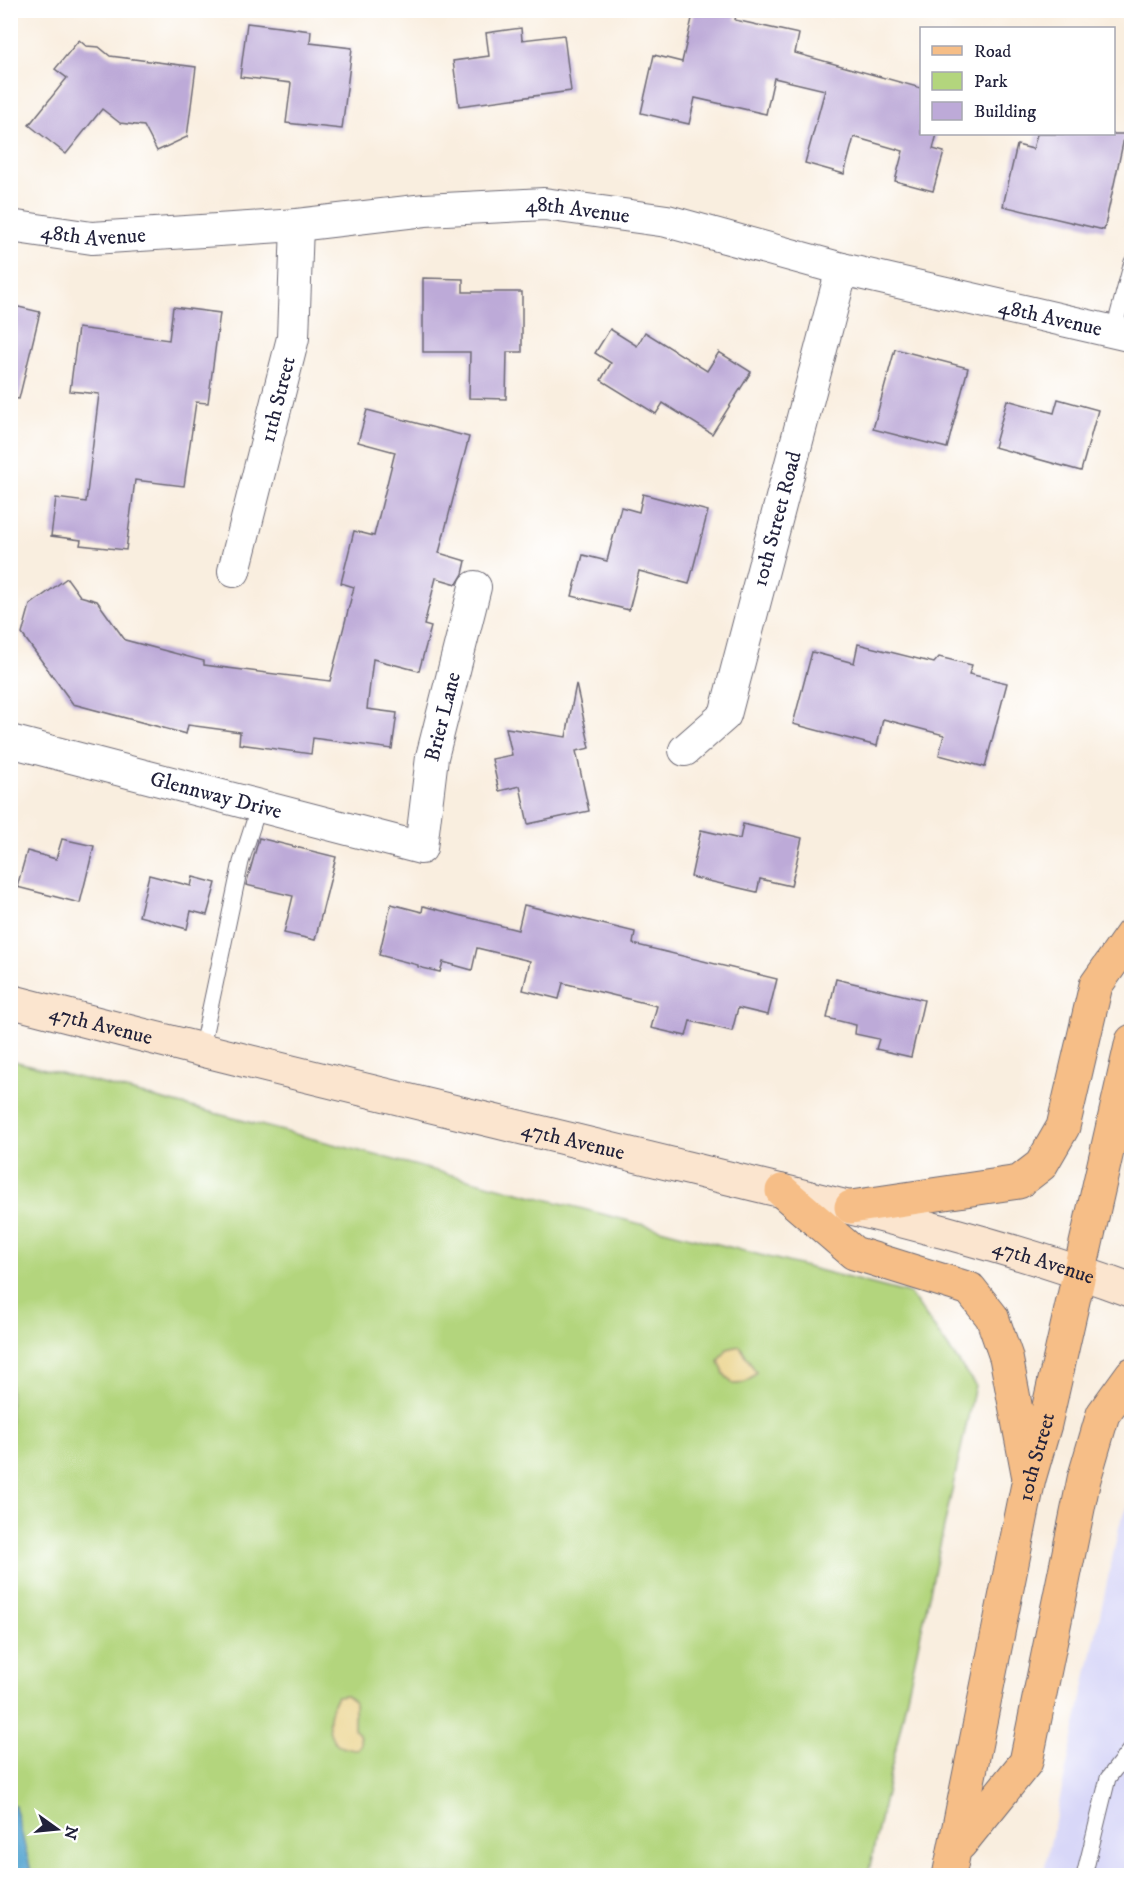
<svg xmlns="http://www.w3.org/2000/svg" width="1142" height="1886" font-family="'IM FELL DW Pica',serif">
<rect width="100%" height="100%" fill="#fff"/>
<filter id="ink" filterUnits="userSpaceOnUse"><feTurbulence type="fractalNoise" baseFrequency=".0167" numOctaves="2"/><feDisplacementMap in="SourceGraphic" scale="12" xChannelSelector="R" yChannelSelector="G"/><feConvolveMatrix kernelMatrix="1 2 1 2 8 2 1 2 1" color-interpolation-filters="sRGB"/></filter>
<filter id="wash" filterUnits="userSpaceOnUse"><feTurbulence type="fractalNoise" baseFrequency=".008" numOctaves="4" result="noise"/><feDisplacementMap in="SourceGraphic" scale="24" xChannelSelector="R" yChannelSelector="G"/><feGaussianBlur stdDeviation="1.35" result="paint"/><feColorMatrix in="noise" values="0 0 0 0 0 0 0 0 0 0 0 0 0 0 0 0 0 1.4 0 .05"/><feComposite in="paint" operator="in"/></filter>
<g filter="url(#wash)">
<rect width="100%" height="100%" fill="#f9eedf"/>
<polygon fill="#d8d7f8" points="1131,1500 1131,1875 1043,1876 1120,1523"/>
<polygon fill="#b3d57d" stroke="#6a7c5c" stroke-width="1.5" points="10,1060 910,1294 975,1385 868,1875 11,1875"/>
<g fill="#eeda9e" stroke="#887e6c" stroke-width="1.5">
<path d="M740,1346L756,1372C750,1382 744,1384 733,1384L724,1374L719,1361L727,1349Z"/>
<path d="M346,1695L354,1701V1729L359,1734L361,1744L357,1750C325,1749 323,1720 337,1696Z"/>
</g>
<polygon fill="#57a6d1" stroke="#3c6486" stroke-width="1.5" points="11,1804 15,1806 32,1875 11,1875"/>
<g id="blocks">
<g fill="#bdaad8">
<polygon points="694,10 737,10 735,20 799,34 795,53 921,88 921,134 937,134 933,149 944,152 933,191 895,181 903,151 854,137 844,174 805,163 825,90 774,78 766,114 695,98 689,124 641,113 654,55 682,62"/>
<polygon points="247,23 311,31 310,43 352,48 342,129 286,123 291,83 240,77"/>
<polygon points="521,28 522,40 564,35 571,91 459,106 453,61 489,56 486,33"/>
<polygon points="79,40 86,46 99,47 110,56 196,67 187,137 157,151 144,126 120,123 102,109 66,154 29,125 67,78 55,69"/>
<polygon points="1037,134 1125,134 1104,230 1003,206 1017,145 1033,149"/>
<polygon points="423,278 463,279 463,292 522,292 522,352 507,352 506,399 469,398 470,352 423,352"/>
<polygon points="10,305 40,312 19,399 10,398"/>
<polygon points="173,307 220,313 208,403 196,402 184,486 135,480 126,550 80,545 81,540 51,536 56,498 86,502 99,394 70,391 78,328 169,340"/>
<polygon points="610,329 637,346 645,332 707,371 719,352 751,372 712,434 663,403 656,414 601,380 611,363 595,353"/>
<polygon points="895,349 968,368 947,448 873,429"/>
<polygon points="1058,399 1098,410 1081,471 994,447 1007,400 1054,413"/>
<polygon points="367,410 469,437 439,553 466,561 463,574 457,584 436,578 424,625 431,627 419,671 373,659 367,709 397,713 392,749 313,738 311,754 239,744 240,732 188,725 186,734 73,704 22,634 30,605 67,578 80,596 97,601 125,640 204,661 204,665 330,681 354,587 341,583 354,531 374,536 395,452 358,442"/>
<polygon points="643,494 708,511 689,584 639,571 629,610 572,596 583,555 607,561 621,507 639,512"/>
<polygon points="858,644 934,663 939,657 972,665 969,674 1007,683 985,767 939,755 944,735 883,719 877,746 793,724 812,652 854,663"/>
<polygon points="576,684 590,748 576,751 589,811 528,824 520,786 499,791 492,759 512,755 506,728 566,737"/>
<polygon points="743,824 802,838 791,886 760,879 757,892 691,877 701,830 740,839"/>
<polygon points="259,838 336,857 315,940 284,933 293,896 246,885"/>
<polygon points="62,839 94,846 80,903 17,887 27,851 56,859"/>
<polygon points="149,875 191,886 193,877 216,883 207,915 191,911 187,929 139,916"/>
<polygon points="391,904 422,912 423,906 518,930 524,905 635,932 633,944 777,979 768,1015 738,1008 732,1031 690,1021 686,1036 651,1028 657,1006 563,983 559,999 523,990 530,961 477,948 472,970 443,962 440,972 418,967 418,965 379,955"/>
<polygon points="836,979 924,1000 911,1057 876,1049 879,1039 855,1034 856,1025 827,1018"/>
</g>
</g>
</g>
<g filter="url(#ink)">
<use href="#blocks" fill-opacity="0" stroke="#6d6974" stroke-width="1.5"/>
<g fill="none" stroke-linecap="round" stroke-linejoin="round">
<g stroke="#6d6974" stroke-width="17">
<g id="service">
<polyline points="1113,333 1132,262"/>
<polyline points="201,1051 241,862 259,806"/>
<polyline points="1084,1876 1108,1778 1132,1747"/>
</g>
</g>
<g stroke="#6d6974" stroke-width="34">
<g id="minor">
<path id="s1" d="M10,226L92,238L297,225L425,210L544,204L667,221L842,269L1132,336"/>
<path id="s2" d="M234,571L293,338L297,225"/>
<path id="s3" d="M10,741L421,848L432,757L475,587"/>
<path id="s4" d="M685,750L725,715L842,269"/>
</g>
</g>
<g stroke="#6d6974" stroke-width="35">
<g id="secondary">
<path id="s5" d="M10,1001C234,1060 459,1112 683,1167C834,1204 986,1237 1132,1291"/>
</g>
</g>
<g stroke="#6d6974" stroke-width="35">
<g id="primary">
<polyline points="782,1191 854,1253 970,1289 992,1317 1006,1357 1028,1473"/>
<polyline points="851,1207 1019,1182 1041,1165 1063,1127 1096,985 1132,934"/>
<polyline points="960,1844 1026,1762 1084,1479 1103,1414 1132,1374"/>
<path id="s6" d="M949,1876L1029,1479L1045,1424L1132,1041"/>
</g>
</g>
<use href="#service" stroke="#fff" stroke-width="15"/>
<use href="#minor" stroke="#fff" stroke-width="32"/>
<use href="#secondary" stroke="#fbe5cf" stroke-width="33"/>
<use href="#primary" stroke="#f6be87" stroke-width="33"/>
</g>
</g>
<g text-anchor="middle" stroke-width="6" stroke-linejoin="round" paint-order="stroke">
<g font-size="21" fill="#22223b" stroke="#fff">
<text dy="7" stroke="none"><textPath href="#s1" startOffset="570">48th Avenue</textPath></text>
<text dy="7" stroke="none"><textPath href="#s1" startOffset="84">48th Avenue</textPath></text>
<text dy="7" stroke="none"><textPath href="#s1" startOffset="1056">48th Avenue</textPath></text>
<text dy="7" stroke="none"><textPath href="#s2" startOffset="177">11th Street</textPath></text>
<text dy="7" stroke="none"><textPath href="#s4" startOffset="256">10th Street Road</textPath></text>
<text dy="7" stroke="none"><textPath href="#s3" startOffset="558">Brier Lane</textPath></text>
<text dy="7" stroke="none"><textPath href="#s3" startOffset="213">Glennway Drive</textPath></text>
<text dy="7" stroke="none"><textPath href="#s5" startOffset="94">47th Avenue</textPath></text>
<text dy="7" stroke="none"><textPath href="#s5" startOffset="580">47th Avenue</textPath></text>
<text dy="7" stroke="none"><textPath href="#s5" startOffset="1066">47th Avenue</textPath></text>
<text dy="7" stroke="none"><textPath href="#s6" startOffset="428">10th Street</textPath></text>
</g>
</g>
<rect width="1142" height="1886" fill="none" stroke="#fff" stroke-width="36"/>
<rect x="920" y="27" width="195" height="108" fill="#ffffff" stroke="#a7a7b1" stroke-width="1.5"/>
<rect x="932" y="46" width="30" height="9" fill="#f6be87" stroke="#a7a7b1" stroke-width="1.5"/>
<text x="974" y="57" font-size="18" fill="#22223b">Road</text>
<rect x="932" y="72" width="30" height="18" fill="#b3d57d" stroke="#a7a7b1" stroke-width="1.5"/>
<text x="974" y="87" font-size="18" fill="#22223b">Park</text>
<rect x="932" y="102" width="30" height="18" fill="#bdaad8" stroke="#a7a7b1" stroke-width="1.5"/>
<text x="974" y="117" font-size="18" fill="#22223b">Building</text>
<g transform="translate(57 1829) rotate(105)" stroke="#ffffff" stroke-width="4.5" paint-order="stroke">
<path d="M0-4.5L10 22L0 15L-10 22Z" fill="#22223b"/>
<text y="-9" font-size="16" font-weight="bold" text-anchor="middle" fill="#22223b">N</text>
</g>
</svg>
